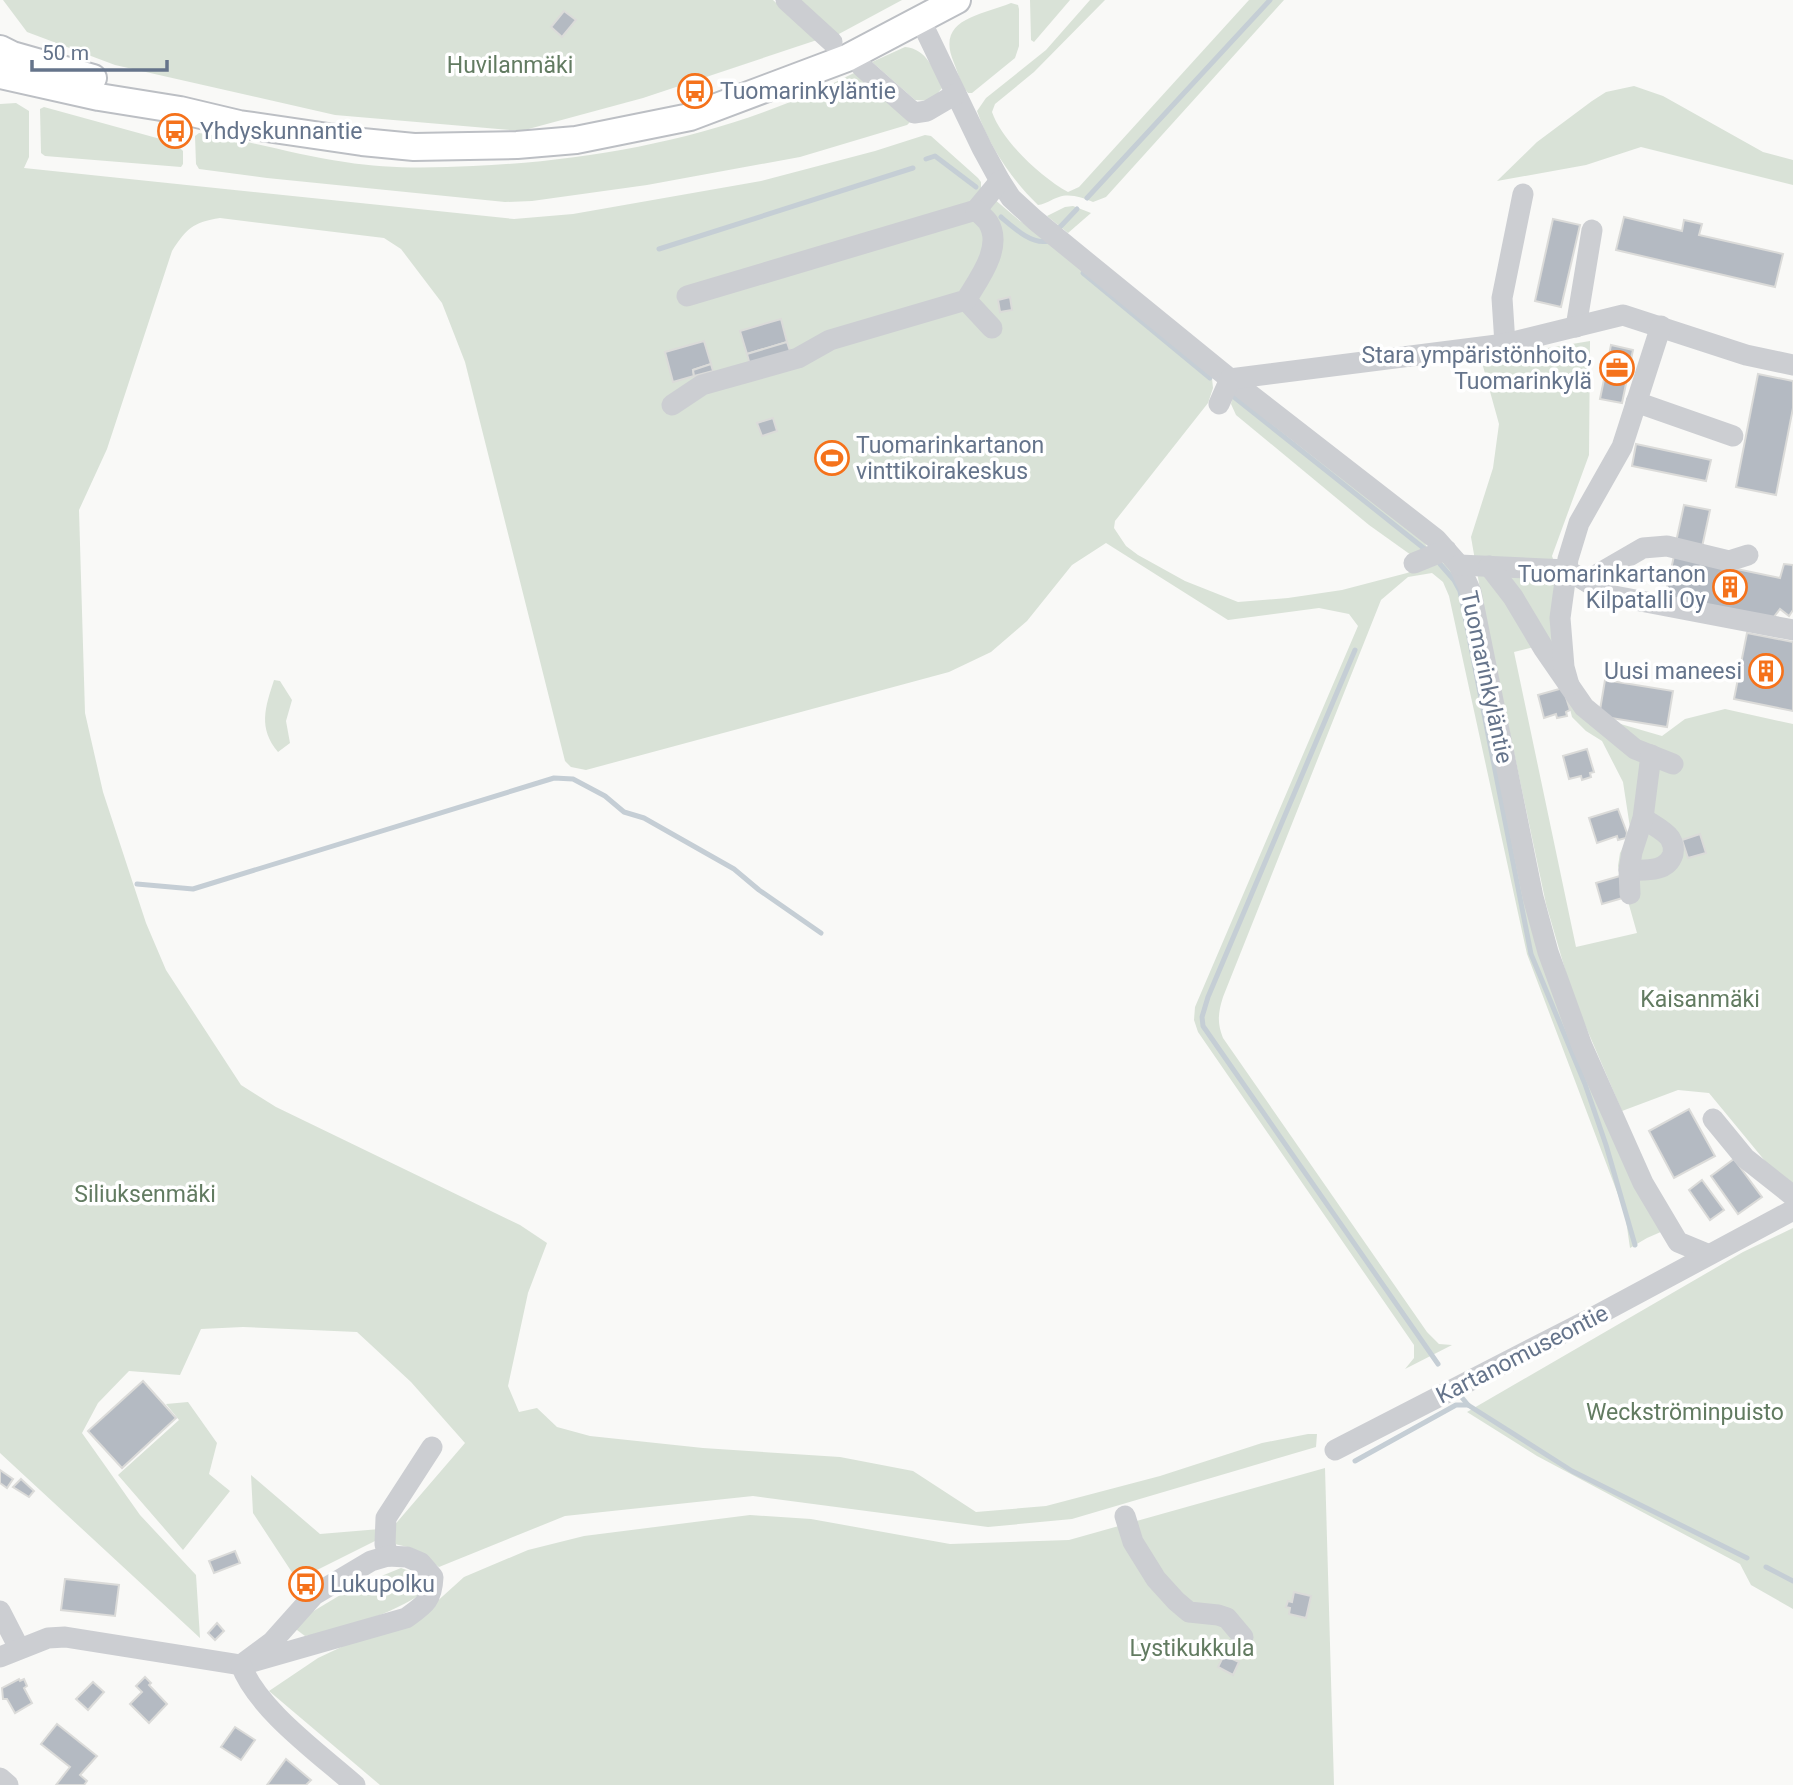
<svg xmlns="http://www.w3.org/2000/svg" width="1793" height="1785" font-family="Roboto,sans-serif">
<rect width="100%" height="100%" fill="#f9f9f7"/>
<g fill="#d9e2d7" fill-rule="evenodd">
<polygon points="3,0 773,0 817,40 643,98 521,131 335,115 115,65 27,32"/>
<polygon points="798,0 902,0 837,35"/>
<polygon points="1030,0 1070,0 1034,42 1031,40"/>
<path d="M1090,0H1105L1034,72L995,104L992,112C1002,141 1041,177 1068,192L1079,187L1249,0H1284L1106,197L1093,202C1083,198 1070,193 1059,197C1051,199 1047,204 1038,205C1012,180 989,146 977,111L986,98L1046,50Z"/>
<path d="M1011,3L1018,5L1019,9V46L1015,58L972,93H968C961,85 958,73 954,63C935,19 979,16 1011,3Z"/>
<path d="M905,47C927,49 934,70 942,88L931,101L915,100L872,62Z"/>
<path d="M858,71L910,122L907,125L800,157L647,185L532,201L505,202L267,178L199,169L196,164L195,136L199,133C248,140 296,155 345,162C387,169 431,168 473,166C608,160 738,133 858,71Z"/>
<polygon points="1634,86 1663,96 1763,152 1793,160 1793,185 1641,147 1586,165 1497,181 1537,142 1592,101 1606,92"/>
<path d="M16,103L29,111V157L24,168L514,219L573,214L761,181L875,151L925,135L931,136L978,178L981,182V188L1020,221L1037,230L1212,378L1213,388L1208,403L1115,521L1114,528L1126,546L1138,555L1185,581L1238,602L1288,598L1342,590L1407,573L1429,564L1443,563L1449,566L1458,582L1533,925L1663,1231L1647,1238L1630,1248L1625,1213L1527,954L1449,596L1443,582L1432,573L1408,577L1381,600L1223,997C1218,1013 1217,1023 1223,1038L1427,1332L1439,1344L1452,1345L1405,1369L1414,1358V1345L1198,1032L1194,1020L1195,1007L1358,626L1349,614L1319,608L1228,620L1106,543L1072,565L1027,621L991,652L949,672L586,770L571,767L565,761L465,362L442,303L401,249L384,238L220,218C193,222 186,229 172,251L107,449L79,510L85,713L103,792L146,923L166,970L241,1085L276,1107L520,1225L547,1243L528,1293L508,1386L519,1412L537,1408L557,1427L590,1436L703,1448L840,1457L913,1471L976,1512L1046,1506L1160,1476L1262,1443L1308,1434H1317L1316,1447L1072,1519L988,1527L753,1496L565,1516L439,1567L412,1548L377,1540L297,1580L253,1513L251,1475L320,1534L392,1528L465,1443L411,1382L357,1332L243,1327L201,1329L180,1375L129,1371L98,1403L82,1433L140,1515L196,1575L200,1638L0,1453V104Z"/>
<polygon points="44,107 175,143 183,151 183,164 181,167 45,156 41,153 40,109"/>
<polygon points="1073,206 1091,213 1068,233 1047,216 1065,207"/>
<path d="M1590,341L1589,455L1552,556L1570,608L1568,669L1600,718L1662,736L1685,719L1725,709L1793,724V1185L1770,1167L1709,1093L1678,1090L1622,1111L1573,997L1546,904L1482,601L1471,537L1493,468L1499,424L1481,359ZM1534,647L1564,685L1572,717L1586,731L1602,741L1623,782L1631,834L1620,853L1618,866L1637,933L1576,947L1514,652Z"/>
<polygon points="1233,395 1424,541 1428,549 1411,555 1369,525 1236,415 1231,404"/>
<path d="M274,680L280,681L292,700L286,721L290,743L278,752C258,728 265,708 274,680Z"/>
<polygon points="1793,1228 1793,1609 1751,1585 1740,1564 1537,1456 1467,1412 1743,1252"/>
<polygon points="188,1402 217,1443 209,1474 230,1491 183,1550 118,1475 179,1420 166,1404"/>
<polygon points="1325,1468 1334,1785 380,1785 269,1691 318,1658 352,1642 412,1624 464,1577 528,1550 584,1536 750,1515 811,1519 950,1544 1069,1540"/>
<path d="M401,1568L415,1573L423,1580L424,1592C392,1614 344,1630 305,1636L297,1630V1624L302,1618L352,1588Z"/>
</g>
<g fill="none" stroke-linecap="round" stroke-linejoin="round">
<g stroke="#c5ced5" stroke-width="5">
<polyline points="926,159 935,156 976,187"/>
<polyline points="1087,198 1270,0"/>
<path d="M1001,217C1014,228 1032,245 1048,241"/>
<polyline points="1060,227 1077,209"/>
<polyline points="659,249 913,168"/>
<polyline points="1083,273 1210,378"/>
<polyline points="1234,397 1426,550"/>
<polyline points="1440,564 1454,580 1460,591 1531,954 1585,1084 1606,1145 1635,1245"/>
<polyline points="1355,650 1208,997 1202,1017 1203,1026 1438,1364"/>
<polyline points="137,884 193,889 554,778 573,779 605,796 624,812 644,818 734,869 759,890 821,933"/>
<polyline points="1459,1394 1468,1405 1572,1471 1747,1558"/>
<polyline points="1355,1461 1456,1405 1468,1405"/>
<polyline points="1766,1567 1793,1581"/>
</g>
</g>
<g fill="#b4bac2" stroke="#dbdbd9" stroke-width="2">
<polygon points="564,11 576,20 562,37 551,27"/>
<polygon points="1624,217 1682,231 1684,220 1702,224 1699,235 1783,254 1775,287 1616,250"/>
<polygon points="1553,219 1580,225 1561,307 1535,301"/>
<polygon points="1010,297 1012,310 1000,312 998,300"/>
<polygon points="781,319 787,342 747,354 740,331"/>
<polygon points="704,341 711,364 693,370 694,376 673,382 665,352"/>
<polygon points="787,342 791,354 750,365 747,354"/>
<polygon points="1611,345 1633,350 1622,403 1600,399"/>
<polygon points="711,364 713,371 694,376 693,370"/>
<polygon points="1758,374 1793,381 1793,408 1776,495 1736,487"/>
<polygon points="773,418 777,431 762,436 757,423"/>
<polygon points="1636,444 1711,460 1706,481 1632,466"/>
<polygon points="1684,505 1710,510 1702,547 1676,542"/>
<polygon points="1674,556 1780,578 1784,564 1793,565 1793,610 1789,616 1780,609 1773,618 1665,596"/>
<polygon points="1747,633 1793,642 1793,711 1734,699"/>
<polygon points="1605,680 1673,691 1667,727 1599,716"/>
<polygon points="1563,688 1570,710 1566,712 1567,716 1557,718 1556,714 1544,718 1538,695"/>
<polygon points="1587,749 1594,772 1590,773 1591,777 1582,780 1581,776 1569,779 1563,756"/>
<polygon points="1618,809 1627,833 1626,838 1618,840 1617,836 1597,843 1589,818"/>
<polygon points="1700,834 1706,853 1688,858 1682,840"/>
<polygon points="1620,876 1626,897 1602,904 1596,883"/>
<polygon points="1689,1109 1715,1156 1674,1178 1649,1131"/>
<polygon points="1734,1159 1762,1197 1738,1214 1711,1176"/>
<polygon points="1702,1180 1724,1210 1710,1220 1689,1190"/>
<polygon points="143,1381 176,1418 122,1468 88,1431"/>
<polygon points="0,1470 13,1479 7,1488 0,1483"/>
<polygon points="21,1479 34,1491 29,1497 13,1487"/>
<polygon points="235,1551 240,1563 214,1573 209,1561"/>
<polygon points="65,1579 119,1585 115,1616 61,1610"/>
<polygon points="1294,1592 1311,1596 1306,1618 1289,1614 1290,1608 1286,1607 1288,1601 1292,1602"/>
<polygon points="217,1623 224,1631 215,1640 208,1633"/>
<polygon points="1224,1655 1239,1662 1233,1675 1218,1667"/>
<polygon points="145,1677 151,1683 149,1685 167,1704 149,1723 130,1704 142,1692 136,1686"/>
<polygon points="19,1679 20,1681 24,1679 27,1686 24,1688 32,1703 15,1713 7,1699 3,1699 2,1688"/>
<polygon points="93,1682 104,1692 88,1710 76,1699"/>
<polygon points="57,1724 97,1756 80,1775 87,1781 84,1785 56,1785 70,1767 41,1744"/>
<polygon points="235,1727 255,1740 241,1760 221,1747"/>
<polygon points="286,1759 311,1780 306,1785 267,1785"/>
</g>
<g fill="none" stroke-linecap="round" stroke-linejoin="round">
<g stroke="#bcbfc4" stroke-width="30">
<g id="major">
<polyline points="0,49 12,55 93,78"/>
<polyline points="0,75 99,97 180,110 239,124 362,142 414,147 517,145 576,140 690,117 847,58 957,0"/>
</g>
</g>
<g stroke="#ccced2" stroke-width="21">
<polyline points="786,0 832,42"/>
<polyline points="920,19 982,148 1000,181 1011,198 1035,220 1230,379 1436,539 1459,565 1471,592 1533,897 1548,952 1582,1046 1643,1183 1678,1242 1707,1254"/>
<polyline points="862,67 914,113 927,111 956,94"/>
<polyline points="687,296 976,210 1000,181"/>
<polyline points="966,300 992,328"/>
<polyline points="1576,327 1592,230"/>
<polyline points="1505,344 1502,298 1523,194"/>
<polyline points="1636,402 1733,436"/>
<polyline points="1219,404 1230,379 1505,344 1623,315 1746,355 1793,365"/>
<path d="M672,405L702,385L798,358L830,340L966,300C978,280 1004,247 988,222C985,218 980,214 976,210"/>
<polyline points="1414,563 1446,550"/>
<polyline points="1459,565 1567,570 1609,595 1793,630"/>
<polyline points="1489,566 1513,597 1544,649 1584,707 1635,749 1673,764"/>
<polyline points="1586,581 1643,548 1667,546 1729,561 1748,555"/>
<polyline points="1569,685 1564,667 1560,618 1568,559 1579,523 1622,447 1661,326"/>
<path d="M1629,870C1644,870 1667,873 1673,854C1674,849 1673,843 1670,838C1664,830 1651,824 1643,818"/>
<polyline points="1630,894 1629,870 1632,852 1643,818 1651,755"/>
<polyline points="1713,1119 1745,1158 1793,1196"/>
<polyline points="1335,1450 1590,1319 1793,1210"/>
<polyline points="1125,1516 1133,1542 1156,1579 1176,1601 1189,1612 1218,1615 1227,1618 1243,1637"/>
<polyline points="388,1556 385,1544 386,1518 432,1447"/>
<polyline points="0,1611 19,1648"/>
<path d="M0,1657L48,1638L65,1637L241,1665L406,1618C424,1605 432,1601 433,1577L421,1563L407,1557L388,1556L371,1561L314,1595L272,1642L241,1665"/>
<path d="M241,1665C257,1709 320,1754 355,1785"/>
<polyline points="0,1778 8,1785"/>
</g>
<use href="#major" stroke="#fff" stroke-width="26"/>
</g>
<defs>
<g id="bus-ring" transform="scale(1.75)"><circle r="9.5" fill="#fff" stroke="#f5721b" stroke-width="1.5"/><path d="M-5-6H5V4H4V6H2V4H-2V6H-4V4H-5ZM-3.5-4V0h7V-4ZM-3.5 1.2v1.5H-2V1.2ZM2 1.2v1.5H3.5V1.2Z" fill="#f5721b"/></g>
<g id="office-ring" transform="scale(1.75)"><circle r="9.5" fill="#fff" stroke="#f5721b" stroke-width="1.5"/><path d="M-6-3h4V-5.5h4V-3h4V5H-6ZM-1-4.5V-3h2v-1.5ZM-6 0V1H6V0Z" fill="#f5721b"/></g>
<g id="stadium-ring" transform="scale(1.75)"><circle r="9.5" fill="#fff" stroke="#f5721b" stroke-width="1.5"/><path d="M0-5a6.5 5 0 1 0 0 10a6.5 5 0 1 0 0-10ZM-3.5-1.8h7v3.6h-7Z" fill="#f5721b"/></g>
<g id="building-ring" transform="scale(1.75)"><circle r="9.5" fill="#fff" stroke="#f5721b" stroke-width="1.5"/><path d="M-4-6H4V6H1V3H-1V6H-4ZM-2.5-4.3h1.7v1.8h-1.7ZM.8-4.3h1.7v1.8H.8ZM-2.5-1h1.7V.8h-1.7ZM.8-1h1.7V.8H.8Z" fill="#f5721b"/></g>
</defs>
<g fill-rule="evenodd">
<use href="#bus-ring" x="695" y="91"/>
<use href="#bus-ring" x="175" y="131"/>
<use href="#office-ring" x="1617" y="368"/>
<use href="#stadium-ring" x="832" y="458"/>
<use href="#building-ring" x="1730" y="587"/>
<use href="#building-ring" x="1766" y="671"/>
<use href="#bus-ring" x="306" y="1584"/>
</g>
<g text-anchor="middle" stroke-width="7" stroke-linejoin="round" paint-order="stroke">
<g font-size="23" fill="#627b61" stroke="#fff">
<text x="510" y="73">Huvilanmäki</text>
<text x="1700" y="1007">Kaisanmäki</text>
<text x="145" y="1202">Siliuksenmäki</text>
<text x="1685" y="1420">Weckströminpuisto</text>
<text x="1192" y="1656">Lystikukkula</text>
</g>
<g font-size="23" fill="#65748b" stroke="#fff" text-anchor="start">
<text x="720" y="99">Tuomarinkyläntie</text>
<text x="200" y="139">Yhdyskunnantie</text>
<text x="1592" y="363" text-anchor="end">Stara ympäristönhoito,<tspan x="1592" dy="26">Tuomarinkylä</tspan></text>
<text x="856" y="453">Tuomarinkartanon<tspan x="856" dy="26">vinttikoirakeskus</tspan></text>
<text x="1706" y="582" text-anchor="end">Tuomarinkartanon<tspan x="1706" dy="26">Kilpatalli Oy</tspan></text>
<text x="1742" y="679" text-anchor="end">Uusi maneesi</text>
<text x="330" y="1592">Lukupolku</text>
</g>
<g font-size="23" fill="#65748b" stroke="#fff">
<text transform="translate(1487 677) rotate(78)" y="8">Tuomarinkyläntie</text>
<text transform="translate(1522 1354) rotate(-27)" y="8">Kartanomuseontie</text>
</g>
</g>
<path d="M32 60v10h135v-10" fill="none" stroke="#65748b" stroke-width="3.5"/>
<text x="42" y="60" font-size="21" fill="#65748b" stroke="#ffffff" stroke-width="5" paint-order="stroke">50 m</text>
</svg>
